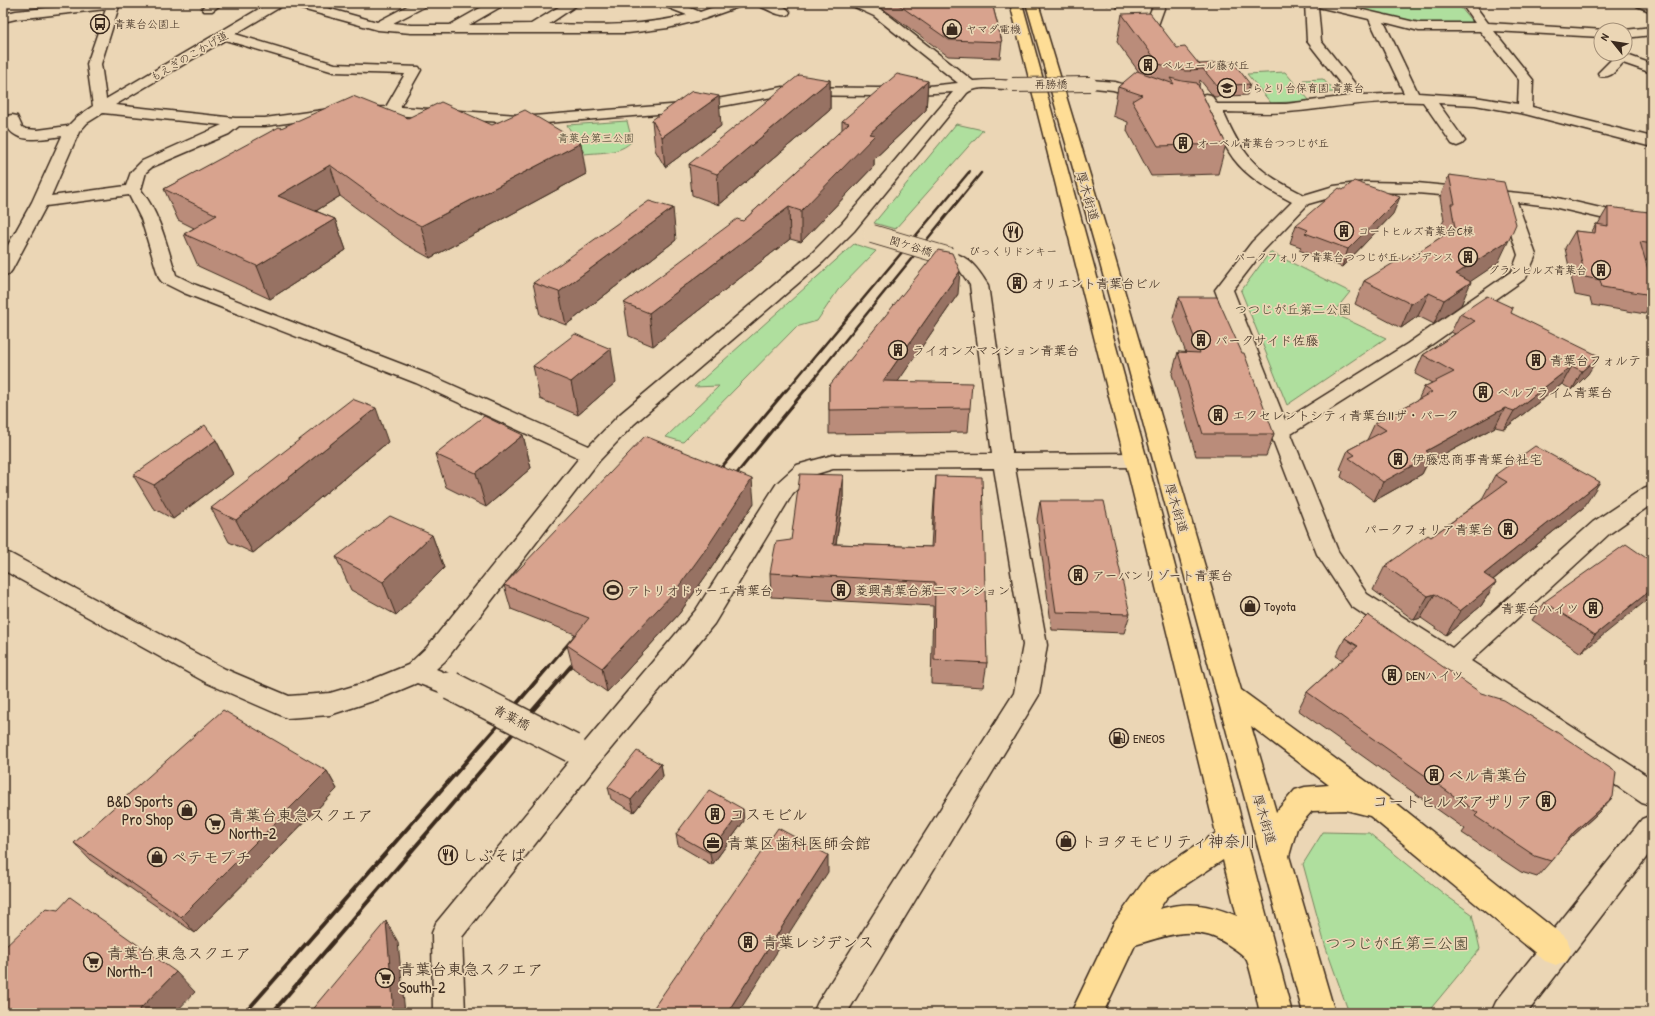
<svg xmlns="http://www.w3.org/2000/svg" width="1655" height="1016" font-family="'Patrick Hand','Klee One',sans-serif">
<rect width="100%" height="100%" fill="#ebd6b5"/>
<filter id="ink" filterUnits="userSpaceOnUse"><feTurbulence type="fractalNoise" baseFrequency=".025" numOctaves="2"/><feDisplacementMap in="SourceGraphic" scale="8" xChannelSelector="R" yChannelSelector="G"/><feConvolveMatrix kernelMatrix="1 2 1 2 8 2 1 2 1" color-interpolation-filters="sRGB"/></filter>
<g filter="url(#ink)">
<g fill="#afdf9e" stroke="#75845e">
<polygon points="1327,3 1457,3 1474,24 1420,24"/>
<polygon points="1285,72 1310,101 1271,103 1247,74"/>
<polygon points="1323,79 1328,85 1331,86 1335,92 1312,93 1303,80"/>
<path d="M627,121L632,141C620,154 601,152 585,154L567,125Z"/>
<polygon points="956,124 983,130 895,229 874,223"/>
<polygon points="854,244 876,251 838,290 817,321 796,327 683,442 666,437 719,386 694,387"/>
<polygon points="1270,252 1350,292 1333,313 1386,338 1287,405 1241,291"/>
<polygon points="1323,832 1369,833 1444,894 1472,914 1480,949 1427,1013 1349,1013 1325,945 1303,864"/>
</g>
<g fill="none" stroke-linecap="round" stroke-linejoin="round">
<g stroke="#3b2a1e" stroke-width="3">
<g id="minor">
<path d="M96,3H120L101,64L106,99L269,3H284L282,6L235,34L335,64L419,67L421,70L400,107L533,116L695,103L783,87L878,88L929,86L958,83L874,16L852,6L850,3H866L882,10L973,81C987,80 1003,79 1017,82L1019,85L1017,88C1001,92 981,83 967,93L854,231L823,262L634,424L599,461L445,661L436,669L460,679L464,686L460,693L451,696L417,683L379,699L330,715L287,718L207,683L3,570V552L11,554L225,669L289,696L330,693L364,683L408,665L427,647L579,458L416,383L184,293L162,282L159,278L141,219L129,195L46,206L12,270L9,274L3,275V254L32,202L62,136C41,139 10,146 5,119L7,116L12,115L17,116L22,127L26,129L38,130L68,126L77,117L93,106L87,64L106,9L16,19L3,22V14L16,11ZM225,40L334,72L405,74L386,107L330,109L265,118H235L115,105ZM953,92L842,223L811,254L620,414L589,446L430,375L196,285L176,275C167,246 160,214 141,190L146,172L152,167L229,134L239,126H265L330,117L391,115L533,124L695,111L783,95L878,96ZM103,113L222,125L142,161L131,172L126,186L51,196L79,132L87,123Z"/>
<polygon points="208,3 223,3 212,11 204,11 202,8"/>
<path d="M289,3H309L377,22L413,3H428L426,6L393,23L411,25H450L489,3H504L502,6L469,25L531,24L565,3H580L549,24C596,25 641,27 687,15L664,6L662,3H679L700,12L725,3H743L741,6L704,19L668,28L628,33H411L378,30L291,6Z"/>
<path d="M757,3C767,3 783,2 790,12L788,15C779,17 768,9 759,6Z"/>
<path d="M1154,3H1166L1157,28L1169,43L1167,46C1155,49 1149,36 1144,28Z"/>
<path d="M1305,3H1333L1419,23H1475L1461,3H1473L1488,23L1605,30H1601V37L1494,31L1533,80L1532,107L1652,137V147L1525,114L1475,105L1438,103L1465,141L1462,144L1457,146L1452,144L1423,102C1377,99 1332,108 1288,112C1266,114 1244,112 1223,112C1230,126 1236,141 1246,153C1260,173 1283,184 1304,195L1334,186L1365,182L1417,183L1549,196L1652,220V230L1549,206L1517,202L1536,255L1526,278L1421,352L1291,434L1338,551L1367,594L1452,648L1593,522L1644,488L1652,485V504L1609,534L1471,661L1652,779V806L1642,803L1351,606L1317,554L1215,290L1252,242L1292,202C1270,190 1248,178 1233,158C1223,144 1216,127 1208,112L1174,108L1172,105L1174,102L1179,101L1202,103L1199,98L1201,95L1206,94L1211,95L1217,104H1286L1350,96L1307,41ZM1318,7L1369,19L1404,93L1364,95L1321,41ZM1384,22L1419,31H1480L1519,80L1518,104L1475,97L1418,93ZM1365,192L1417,193L1500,200L1518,255L1512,271L1407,344L1285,420L1233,290L1264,250L1308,204L1336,196Z"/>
<polygon points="1635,3 1652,3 1652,12 1637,6"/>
<polygon points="1652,27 1652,35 1625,38 1625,30"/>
<path d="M1604,54H1624L1652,64V73L1623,63C1616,70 1611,79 1600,76L1598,73L1612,59L1606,57Z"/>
<polygon points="1090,80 1115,82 1151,93 1153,96 1151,99 1146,100 1113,90 1085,87 1083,84 1085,81"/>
<path d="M950,252C969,256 978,269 988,285L1012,454L1136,453L1143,455L1147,460L1143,465L1136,467L1015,468L1047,645L1039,695L847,1013H813L818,1002L1014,693L1023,645L994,468L833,469L813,475L793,493L714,624L598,764L462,937L465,1013H433L432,933L436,923L580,748L696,610L777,483L797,465L833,455L992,454L970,285L961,272L944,261L941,257L944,253Z"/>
<polygon points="1652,815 1652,850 1527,1013 1491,1013 1496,1002 1642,819"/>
</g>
</g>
<g stroke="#3b2a1e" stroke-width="3">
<g id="highway">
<path d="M1010,3H1022L1147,460L1292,1013H1260C1258,1004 1250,964 1246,959C1242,953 1233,948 1227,944C1196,924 1168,935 1135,945L1103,1013H1071L1114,923L1147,877L1216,833L1125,460ZM1223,860L1237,916C1207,904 1191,901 1159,909L1167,897Z"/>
<path d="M1026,3H1038L1111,245L1241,690L1396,803L1567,939L1571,950L1567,961L1556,965L1545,961L1370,816L1346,810L1312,811L1297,828L1289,856L1335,1013H1303L1095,245ZM1251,726L1329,785L1305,787L1295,790L1276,812Z"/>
</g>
</g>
<use href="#minor" fill="#ebd6b5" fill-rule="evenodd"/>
<use href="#highway" fill="#fedd96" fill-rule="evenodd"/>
<g stroke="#3b2a1e" stroke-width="2">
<polyline points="1107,5 1108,3"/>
<polyline points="1117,8 1121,3"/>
<polyline points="969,173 970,171"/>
</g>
<g stroke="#3b2a1e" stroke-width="2.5">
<polyline points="786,391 969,172"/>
<polyline points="804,391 981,173"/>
</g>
<g stroke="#3b2a1e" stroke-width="3">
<polyline points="715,475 786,390"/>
<polyline points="730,482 805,390"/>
<polyline points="548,667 575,636"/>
<polyline points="571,667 580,656"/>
</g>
<g stroke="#3b2a1e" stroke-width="4">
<polyline points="523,722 508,714 549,666"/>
<polyline points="245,1013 507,715 511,717"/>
<polyline points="272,1013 571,666"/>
</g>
<g stroke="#3b2a1e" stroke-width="16" stroke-linecap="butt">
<polyline id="minor-bridge-far2" points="1012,85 1090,84"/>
</g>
<g stroke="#3b2a1e" stroke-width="20" stroke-linecap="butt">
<polyline id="minor-bridge-far1" points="872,234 950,257"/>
</g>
<g stroke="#3b2a1e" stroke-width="31" stroke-linecap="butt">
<polyline id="minor-bridge" points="451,686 572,748"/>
</g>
<use href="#minor-bridge-far2" stroke="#ebd6b5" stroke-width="14"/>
<use href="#minor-bridge-far1" stroke="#ebd6b5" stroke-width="18"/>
<use href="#minor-bridge" stroke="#ebd6b5" stroke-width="28"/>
</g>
<g fill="#ba8c7a" stroke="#3b2a1e">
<polygon points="875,3 992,3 1002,42 1000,58 948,56"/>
<polygon points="1122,14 1177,48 1199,64 1250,84 1247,95 1214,97 1200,80 1199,87 1226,144 1218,174 1151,176 1127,131 1128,122 1113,116 1118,87 1139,72 1117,42"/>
<polygon points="830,80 830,110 719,205 692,195 689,164"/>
<polygon points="928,81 926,110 874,159 874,166 801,242 790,239 653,346 629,336 624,303 743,221 842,130 842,121"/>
<polygon points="408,118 586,174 430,258 405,244 340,196 316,211 335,219 346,250 270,299 198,266 184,234 194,228 178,220 164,189 281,128"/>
<polygon points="652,120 721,126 665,167 655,150"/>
<polygon points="1449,175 1498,263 1470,281 1461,305 1434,324 1418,316 1401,328 1355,304 1364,281 1409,258 1443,236 1441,226 1444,220 1440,197"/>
<polygon points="1608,207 1652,223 1652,250 1645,262 1652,283 1652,302 1645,314 1592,305 1590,298 1575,295 1565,248 1575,231 1591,233 1596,224 1598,224"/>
<polygon points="1393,214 1342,267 1299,250 1301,247 1290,243 1296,225"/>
<polygon points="676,240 566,325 540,315 533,283"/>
<polygon points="958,294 898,381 970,408 968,432 829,434 829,386"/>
<polygon points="1179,297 1274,434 1266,456 1196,456 1172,374 1178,352 1186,353 1173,318"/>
<polygon points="1511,313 1588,374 1572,390 1562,384 1504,429 1495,427 1427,464 1422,474 1374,501 1341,477 1343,471 1340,469 1348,450 1367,440 1375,423 1418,400 1424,387 1432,383 1415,374 1423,355 1455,334 1451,332 1460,314"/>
<polygon points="533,366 616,382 578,415 540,399"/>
<polygon points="523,435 531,468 486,507 446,487 435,454"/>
<polygon points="216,440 233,474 173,519 153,508 133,475"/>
<polygon points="388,442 253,553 229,542 211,508"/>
<polygon points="843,475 843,499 836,544 931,547 934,500 936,476 987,663 983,687 931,684 933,606 771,597 770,573 791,540"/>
<polygon points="1495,475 1584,507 1493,580 1496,582 1481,606 1446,635 1421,618 1414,620 1373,590 1385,566 1431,537 1483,499 1482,499"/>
<polygon points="1040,501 1130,614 1124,633 1052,630 1037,519"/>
<polygon points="754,503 710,570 679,614 607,692 573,668 567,645 575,634 511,609 504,585"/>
<polygon points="432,535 444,568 396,615 351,590 336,557"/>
<polygon points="1652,562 1581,653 1532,620 1544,602"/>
<polygon points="1345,638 1598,813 1566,842 1551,861 1537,877 1521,872 1462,833 1465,829 1298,710 1307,692 1343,660 1336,656"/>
<polygon points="661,764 663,776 634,812 611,799 608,787"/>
<polygon points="327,771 337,789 195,933 90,860 74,843"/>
<polygon points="744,821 712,865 678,845 676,834"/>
</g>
<g fill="#977263" stroke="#3b2a1e">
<polygon points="830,80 830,110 719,205 717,174"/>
<polygon points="928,81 926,110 874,159 874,166 801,242 801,211 869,134"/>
<polygon points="719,96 721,126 665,167 662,137"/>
<polygon points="581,143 586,174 430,258 421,226"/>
<polygon points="330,165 340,196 290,227 278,196"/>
<polygon points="1400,197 1393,214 1342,267 1348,249"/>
<polygon points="789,207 790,239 653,346 649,313"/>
<polygon points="673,208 676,240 566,325 559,292"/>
<polygon points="335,219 346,250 270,299 257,266"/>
<polygon points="1509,240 1498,263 1446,298 1456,274"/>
<polygon points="960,271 958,294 882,405 883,381"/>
<polygon points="1471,282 1461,305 1434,324 1444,300"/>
<polygon points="1429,293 1418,316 1401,328 1411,304"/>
<polygon points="611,349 616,382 578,415 571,382"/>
<polygon points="1599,356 1588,374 1572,390 1582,371"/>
<polygon points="1572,366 1562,384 1504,429 1514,411"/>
<polygon points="376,408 388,442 253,553 236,520"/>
<polygon points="1505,408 1495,427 1427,464 1422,474 1374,501 1383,482 1426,451"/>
<polygon points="523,435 531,468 486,507 476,473"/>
<polygon points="216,440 233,474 173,519 154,485"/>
<polygon points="843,475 843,499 832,568 833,544"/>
<polygon points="752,479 754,503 710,570 679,614 607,692 602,668"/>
<polygon points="1600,482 1584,507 1470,598 1484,574"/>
<polygon points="432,535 444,568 396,615 383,582"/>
<polygon points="1496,582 1481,606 1446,635 1460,611"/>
<polygon points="1652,589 1652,596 1581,653 1595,635"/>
<polygon points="1435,594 1421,618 1414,620 1428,596"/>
<polygon points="661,764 663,776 634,812 631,800"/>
<polygon points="327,771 337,789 195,933 181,917"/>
<polygon points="1613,797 1598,813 1560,848 1574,832"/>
<polygon points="743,809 744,821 712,865 710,853"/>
<polygon points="828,855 828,872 738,1013 727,1013"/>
<polygon points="386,921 398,942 405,1013 392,1013"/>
<polygon points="176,972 195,992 175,1013 136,1013"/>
</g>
<g fill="#d8a38e" stroke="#3b2a1e">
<polygon points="896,3 992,3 1002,42 949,40"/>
<polygon points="1150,13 1177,48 1185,47 1203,69 1190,70 1191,71 1185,71 1159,64 1122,14"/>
<polygon points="1233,62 1250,84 1217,86 1199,64"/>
<polygon points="1137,71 1174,84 1170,78 1182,81 1197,83 1226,144 1158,146 1132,101 1142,95 1118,87"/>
<polygon points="897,74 928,81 869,134 875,135 801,211 789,207 649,313 624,303 737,219 743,221 849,123 842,121"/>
<polygon points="799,75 830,80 717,174 689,164"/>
<polygon points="692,91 719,96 662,137 652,120"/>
<polygon points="353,96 408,118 441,102 492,125 525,110 581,143 421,226 396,213 330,165 278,196 335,219 257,266 184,234 217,215 164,189 279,127 281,128"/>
<polygon points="1449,175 1504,182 1516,224 1509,240 1456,274 1471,282 1444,300 1429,293 1411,304 1364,281 1405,256 1409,258 1455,228 1451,204 1455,204"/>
<polygon points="1354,181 1400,197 1348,249 1305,233 1308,230 1296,225 1339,188 1343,190"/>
<polygon points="649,201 673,208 559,292 533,283"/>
<polygon points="1608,207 1649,212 1652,223 1652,244 1640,242 1652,283 1652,295 1602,287 1600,280 1585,277 1575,231 1595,233 1596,224 1608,226"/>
<polygon points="938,250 952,253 960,271 883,381 972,383 970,408 829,410 829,386"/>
<polygon points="1487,296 1513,308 1511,313 1599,356 1582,371 1572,366 1514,411 1505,408 1426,451 1432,455 1383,482 1349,458 1355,455 1348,450 1386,430 1375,423 1432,392 1424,387 1454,372 1423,355 1475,321 1460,314"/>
<polygon points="1179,297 1217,297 1242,353 1244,353 1274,434 1203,434 1178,352 1200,353"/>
<polygon points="575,334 611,349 571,382 533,366"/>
<polygon points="352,399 376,408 236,520 211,508"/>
<polygon points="484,416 523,435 476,473 435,454"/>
<polygon points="205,425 216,440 154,485 133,475"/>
<polygon points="645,436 752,479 708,546 676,590 602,668 567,645 589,618 504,585"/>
<polygon points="1535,446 1600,482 1484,574 1496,582 1460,611 1435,594 1428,596 1385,566 1428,535 1431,537 1507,482 1495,475"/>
<polygon points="800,474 843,475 833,544 933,547 936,476 982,477 987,663 934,660 935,582 770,573 776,542 791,540"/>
<polygon points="1040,501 1104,501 1130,614 1056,612"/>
<polygon points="390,516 432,535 383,582 336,557"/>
<polygon points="1626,544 1652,562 1652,589 1595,635 1544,602"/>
<polygon points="1368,615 1481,693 1504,700 1555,731 1616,772 1613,797 1574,832 1551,861 1535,856 1475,816 1478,813 1307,692 1358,646 1345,638"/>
<polygon points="223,710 327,771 181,917 74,843"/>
<polygon points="637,751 661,764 631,800 608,787"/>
<polygon points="709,790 743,809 710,853 676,834"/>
<polygon points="778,828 828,855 727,1013 650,1013"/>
<polygon points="70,897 176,972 136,1013 3,1013 3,949 46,908 58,910"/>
<polygon points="386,921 393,1001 392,1013 309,1013"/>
</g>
</g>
<defs>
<g id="bus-ring" transform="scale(1)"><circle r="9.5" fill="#ebd6b5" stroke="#3b2a1e" stroke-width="1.5"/><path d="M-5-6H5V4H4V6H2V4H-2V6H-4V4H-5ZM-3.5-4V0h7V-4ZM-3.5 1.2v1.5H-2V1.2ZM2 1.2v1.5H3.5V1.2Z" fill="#3b2a1e"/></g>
<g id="shop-ring" transform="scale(1)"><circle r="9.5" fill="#ebd6b5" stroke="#3b2a1e" stroke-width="1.5"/><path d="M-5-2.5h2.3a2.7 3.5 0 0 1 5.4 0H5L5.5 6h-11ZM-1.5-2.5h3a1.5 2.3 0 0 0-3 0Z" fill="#3b2a1e"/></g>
<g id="building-ring" transform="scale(1)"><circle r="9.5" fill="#ebd6b5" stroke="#3b2a1e" stroke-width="1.5"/><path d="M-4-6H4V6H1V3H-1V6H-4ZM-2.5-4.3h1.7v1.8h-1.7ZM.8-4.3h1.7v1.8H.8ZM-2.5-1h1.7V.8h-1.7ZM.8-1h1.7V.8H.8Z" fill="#3b2a1e"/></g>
<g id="school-ring" transform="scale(1)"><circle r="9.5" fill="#ebd6b5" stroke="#3b2a1e" stroke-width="1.5"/><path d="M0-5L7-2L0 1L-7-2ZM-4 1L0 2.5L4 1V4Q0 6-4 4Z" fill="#3b2a1e"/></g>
<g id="restaurant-ring" transform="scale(1)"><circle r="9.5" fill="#ebd6b5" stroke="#3b2a1e" stroke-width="1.5"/><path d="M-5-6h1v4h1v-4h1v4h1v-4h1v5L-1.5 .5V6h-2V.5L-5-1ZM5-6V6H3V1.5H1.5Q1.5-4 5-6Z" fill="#3b2a1e"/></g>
<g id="stadium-ring" transform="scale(1)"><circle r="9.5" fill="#ebd6b5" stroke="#3b2a1e" stroke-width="1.5"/><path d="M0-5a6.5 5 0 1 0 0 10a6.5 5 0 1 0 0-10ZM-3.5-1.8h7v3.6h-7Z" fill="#3b2a1e"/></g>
<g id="fuel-ring" transform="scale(1)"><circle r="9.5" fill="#ebd6b5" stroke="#3b2a1e" stroke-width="1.5"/><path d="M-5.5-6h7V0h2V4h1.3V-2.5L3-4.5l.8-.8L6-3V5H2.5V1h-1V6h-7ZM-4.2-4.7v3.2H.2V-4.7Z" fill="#3b2a1e"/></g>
<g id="supermarket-ring" transform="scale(1)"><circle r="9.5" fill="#ebd6b5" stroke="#3b2a1e" stroke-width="1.5"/><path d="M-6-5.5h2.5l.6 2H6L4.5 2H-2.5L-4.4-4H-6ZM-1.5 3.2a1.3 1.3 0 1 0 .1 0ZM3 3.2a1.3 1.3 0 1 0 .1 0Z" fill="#3b2a1e"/></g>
<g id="office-ring" transform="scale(1)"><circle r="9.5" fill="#ebd6b5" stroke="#3b2a1e" stroke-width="1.5"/><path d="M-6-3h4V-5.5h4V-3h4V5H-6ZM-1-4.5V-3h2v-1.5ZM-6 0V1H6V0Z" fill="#3b2a1e"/></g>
</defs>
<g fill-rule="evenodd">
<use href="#bus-ring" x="100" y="24"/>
<use href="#shop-ring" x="952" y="29"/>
<use href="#building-ring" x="1148" y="65"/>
<use href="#school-ring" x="1227" y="88"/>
<use href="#building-ring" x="1183" y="143"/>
<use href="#building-ring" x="1344" y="231"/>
<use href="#restaurant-ring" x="1013" y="232"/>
<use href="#building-ring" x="1468" y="257"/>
<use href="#building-ring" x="1601" y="270"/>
<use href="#building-ring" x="1017" y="283"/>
<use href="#building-ring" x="1201" y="340"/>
<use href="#building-ring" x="898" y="350"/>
<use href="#building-ring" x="1536" y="360"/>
<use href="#building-ring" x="1483" y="392"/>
<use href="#building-ring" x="1218" y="415"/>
<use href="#building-ring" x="1398" y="459"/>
<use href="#building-ring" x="1508" y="529"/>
<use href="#building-ring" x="1078" y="575"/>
<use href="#stadium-ring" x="613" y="590"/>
<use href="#building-ring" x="841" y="590"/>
<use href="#shop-ring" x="1250" y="606"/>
<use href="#building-ring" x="1593" y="608"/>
<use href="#building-ring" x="1392" y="675"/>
<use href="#fuel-ring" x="1119" y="738"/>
<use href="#building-ring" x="1434" y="775"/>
<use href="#building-ring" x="1546" y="801"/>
<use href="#shop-ring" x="187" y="810"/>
<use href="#building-ring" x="715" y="814"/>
<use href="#supermarket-ring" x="215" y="824"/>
<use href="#shop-ring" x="1066" y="841"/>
<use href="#office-ring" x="713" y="843"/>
<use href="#restaurant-ring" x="448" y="855"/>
<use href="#shop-ring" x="157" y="857"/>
<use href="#building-ring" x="748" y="942"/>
<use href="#supermarket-ring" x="93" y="962"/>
<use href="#supermarket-ring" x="385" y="978"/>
</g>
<g text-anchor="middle" stroke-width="3.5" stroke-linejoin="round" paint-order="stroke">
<g font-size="11" fill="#3b2a1e" stroke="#ebd6b5" text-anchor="start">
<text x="114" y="28">青葉台公園上</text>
<text x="966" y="33">ヤマダ電機</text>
<text x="1162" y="69">ベルエール藤が丘</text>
<text x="1241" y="92">しらとり台保育園 青葉台</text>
<text x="1197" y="147">オーベル青葉台つつじが丘</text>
<text x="1358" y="235">コートヒルズ青葉台C棟</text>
<text x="1013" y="255" text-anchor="middle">びっくりドンキー</text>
<text x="1454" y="261" text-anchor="end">パークフォリア青葉台つつじが丘レジデンス</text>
<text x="1587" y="274" text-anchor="end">グランヒルズ青葉台</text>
</g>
<g font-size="11" fill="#3b2a1e" stroke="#ebd6b5">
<text transform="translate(189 56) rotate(-30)" y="4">もえぎのこかげ道</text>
<text x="1051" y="88">再勝橋</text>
<text transform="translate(911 246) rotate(17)" y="4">関ケ谷橋</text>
</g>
<g font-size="11" fill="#4c4531" stroke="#ebd6b5">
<text x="596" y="142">青葉台第三公園</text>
</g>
<g font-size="13" fill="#3b2a1e" stroke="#ebd6b5">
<text transform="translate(1088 196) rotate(74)" y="5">厚木街道</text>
<text transform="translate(1177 508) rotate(74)" y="5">厚木街道</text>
<text transform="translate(512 717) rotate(27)" y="5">青葉橋</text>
<text transform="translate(1265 819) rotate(74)" y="5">厚木街道</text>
</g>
<g font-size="13" fill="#3b2a1e" stroke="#ebd6b5" text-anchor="start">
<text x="1031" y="288">オリエント青葉台ビル</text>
<text x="1215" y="345">パークサイド佐藤</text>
<text x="912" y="355">ライオンズマンション青葉台</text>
<text x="1550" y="365">青葉台フォルテ</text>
<text x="1497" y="397">ベルプライム青葉台</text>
<text x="1232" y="420">エクセレントシティ青葉台IIザ・パーク</text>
<text x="1412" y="464">伊藤忠商事青葉台社宅</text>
<text x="1494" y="534" text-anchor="end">パークフォリア青葉台</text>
<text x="1092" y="580">アーバンリゾート青葉台</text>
<text x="627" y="595">アトリオドゥーエ 青葉台</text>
<text x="855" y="595">菱興青葉台第二マンション</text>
<text x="1264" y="611">Toyota</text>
<text x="1579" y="613" text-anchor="end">青葉台ハイツ</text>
<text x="1406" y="680">DENハイツ</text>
<text x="1133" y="743">ENEOS</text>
</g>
<g font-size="13" fill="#4c4531" stroke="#ebd6b5">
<text x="1293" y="314">つつじが丘第二公園</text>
</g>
<g font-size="16" fill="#3b2a1e" stroke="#ebd6b5" text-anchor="start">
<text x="1448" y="781">ベル青葉台</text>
<text x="173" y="807" text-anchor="end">B&amp;D Sports<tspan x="173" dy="18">Pro Shop</tspan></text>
<text x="1532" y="807" text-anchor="end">コートヒルズアザリア</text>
<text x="729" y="820">コスモビル</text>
<text x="229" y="821">青葉台東急スクエア<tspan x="229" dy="18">North-2</tspan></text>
<text x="1080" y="847">トヨタモビリティ神奈川</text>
<text x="727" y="849">青葉区歯科医師会館</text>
<text x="462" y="861">しぶそば</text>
<text x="171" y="863">ペテモプチ</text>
<text x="762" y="948">青葉レジデンス</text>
<text x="107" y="959">青葉台東急スクエア<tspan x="107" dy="18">North-1</tspan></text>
<text x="399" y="975">青葉台東急スクエア<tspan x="399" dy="18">South-2</tspan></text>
</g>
<g font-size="16" fill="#4c4531" stroke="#ebd6b5">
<text x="1397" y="949">つつじが丘第三公園</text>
</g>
</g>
<rect width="1655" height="1016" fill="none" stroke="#ebd6b5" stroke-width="16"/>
<rect x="8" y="8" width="1639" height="1000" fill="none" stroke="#3b2a1e" stroke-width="1.5" filter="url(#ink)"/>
<g transform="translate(1613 42) rotate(300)"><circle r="19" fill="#ebd6b5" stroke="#a59179"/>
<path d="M0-3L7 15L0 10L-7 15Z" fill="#3b2a1e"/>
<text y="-6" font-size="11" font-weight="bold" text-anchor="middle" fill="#3b2a1e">N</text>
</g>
</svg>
